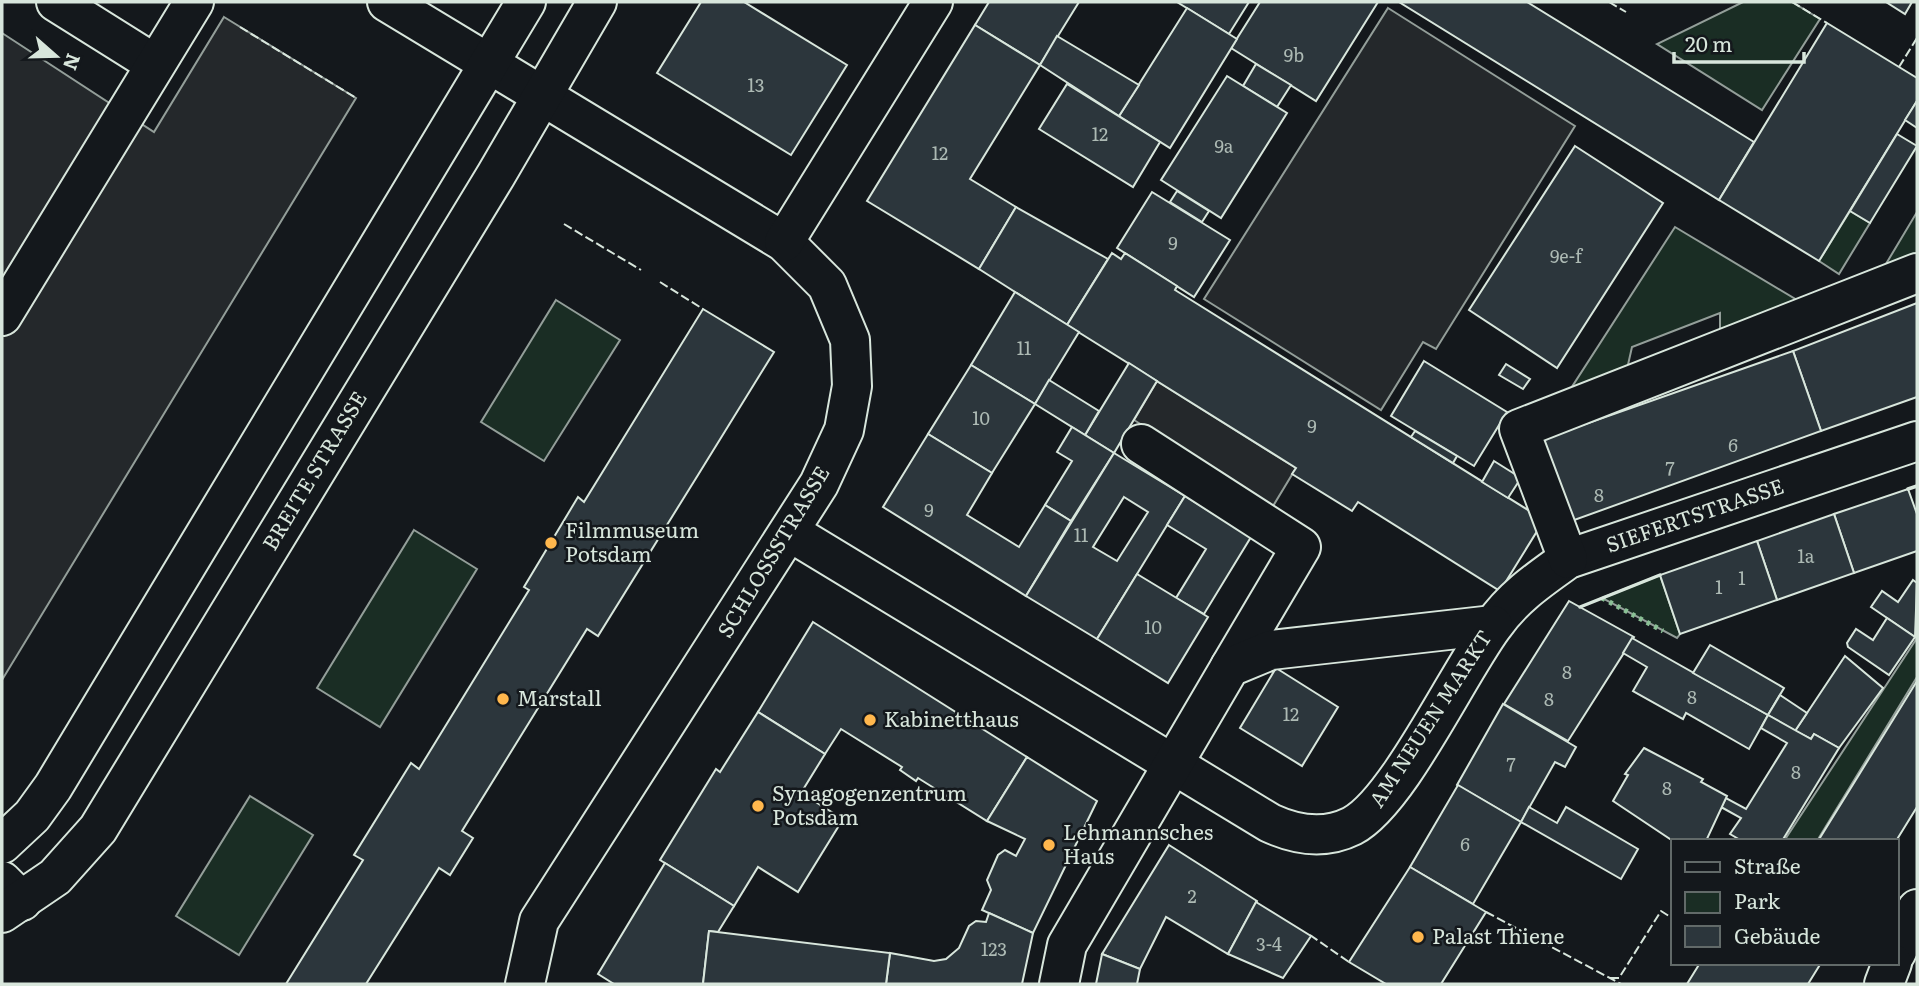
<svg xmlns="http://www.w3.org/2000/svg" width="1919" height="986" font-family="Literata,serif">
<rect width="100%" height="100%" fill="#14181c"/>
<g fill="#1a2d24" stroke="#939e99" stroke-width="2">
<polygon points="1743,2 1792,2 1820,19 1762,110 1657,44"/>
<polygon points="1850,211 1870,223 1839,274 1819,261"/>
<polygon points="1917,212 1917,266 1874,284"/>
<polygon points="1675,227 1797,300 1720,342 1720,313 1632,347 1625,378 1568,393"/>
<polygon points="556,300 620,340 544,461 481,422"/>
<polygon points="414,530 477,569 380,727 317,688"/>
<polygon points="1660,575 1680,634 1677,638 1602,598"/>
<polygon points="1917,638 1917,677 1817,841 1784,841"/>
<polygon points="250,796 313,835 239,955 176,916"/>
</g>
<g fill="#24282b" stroke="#939e99" stroke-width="2">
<polygon points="1388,8 1575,126 1436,349 1423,342 1381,410 1204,299"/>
<polygon points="224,17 356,98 2,680 2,33 154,132"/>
<polygon points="1157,381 1296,468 1273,506 1134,420"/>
</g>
<g fill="#2c363c" stroke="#d8e6dc" stroke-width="2" fill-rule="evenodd">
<polygon points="701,2 744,2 847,65 791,155 657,73"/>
<polygon points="989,2 1079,2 1040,65 975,25"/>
<polygon points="1177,2 1249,2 1229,34"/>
<polygon points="1260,2 1378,2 1316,101 1231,48"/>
<polygon points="1399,2 1527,2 1754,142 1719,200"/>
<polygon points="1886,2 1912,2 1905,14"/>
<polygon points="1187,8 1237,39 1170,148 1119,116"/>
<polygon points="1827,23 1917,78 1917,101 1819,261 1719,200"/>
<polygon points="975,25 1040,65 970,179 1016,207 979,269 867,201"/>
<polygon points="1057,36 1139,85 1119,116 1040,65"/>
<polygon points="1256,64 1291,85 1277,107 1243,86"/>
<polygon points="1227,76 1287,113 1221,218 1161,180"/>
<polygon points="1067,84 1160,142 1133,187 1039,129"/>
<polygon points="1917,101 1917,128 1905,120"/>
<polygon points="1897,134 1917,146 1870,223 1850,211"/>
<polygon points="1575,146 1663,203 1557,368 1469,310"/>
<polygon points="1177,191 1209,211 1202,222 1170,202"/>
<polygon points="1152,192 1230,240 1194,297 1117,248"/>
<polygon points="1016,207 1108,259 1067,325 979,269"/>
<polygon points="1112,253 1121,259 1125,253 1177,286 1175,290 1544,520 1500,591 1358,502 1352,511 1292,474 1296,468 1067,325"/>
<polygon points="1015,292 1079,332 1035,404 971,365"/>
<polygon points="1917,303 1917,397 1821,431 1793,351"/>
<polygon points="703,309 774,352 698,475 598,636 587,629 462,831 473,838 450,875 439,868 366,984 286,984 363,860 354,855 411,763 419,769 529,590 524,587 578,497 584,502"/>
<polygon points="1793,351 1821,431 1566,523 1534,442"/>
<polygon points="1424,361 1507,412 1474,466 1391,416"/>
<polygon points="1129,363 1157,381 1114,453 1085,435"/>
<polygon points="1506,364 1530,379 1523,389 1499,375"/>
<polygon points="971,365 1035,404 992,473 928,434"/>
<polygon points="1049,380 1099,411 1085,435 1035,404"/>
<polygon points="1072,427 1114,453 1071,521 1045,505 1072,461 1057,452"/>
<polygon points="1415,431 1457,456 1453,463 1411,437"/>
<polygon points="928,434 992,473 967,515 1019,547 1045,505 1071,521 1026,596 883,507"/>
<path d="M1114,453L1185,496L1097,639L1026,596ZM1124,497L1148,512L1117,561L1093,547Z"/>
<polygon points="1494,461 1521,478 1508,498 1482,482"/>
<polygon points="1908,489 1917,514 1917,551 1854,573 1834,514"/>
<polygon points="1185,496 1251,537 1204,614 1176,598 1206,549 1167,525"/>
<polygon points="1834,514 1854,573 1777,600 1757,541"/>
<polygon points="1757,541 1777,600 1680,634 1660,575"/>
<polygon points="1137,574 1208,617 1168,683 1097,639"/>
<polygon points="1913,580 1917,583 1915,637 1871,607 1882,591 1898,602"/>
<polygon points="1569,601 1634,637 1568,741 1504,704"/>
<polygon points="1887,618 1915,637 1889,675 1848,647 1847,643 1856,629 1873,640"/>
<polygon points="813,622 1027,757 987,821 918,778 916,781 900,770 902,767 841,729 825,754 758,712"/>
<polygon points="1632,638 1768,715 1749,749 1686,713 1683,719 1633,691 1647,667 1623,653"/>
<polygon points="1710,645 1784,688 1768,715 1693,673"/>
<polygon points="1845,656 1883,688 1839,748 1814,734 1811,739 1795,731"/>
<polygon points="1276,668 1338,707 1302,766 1240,728"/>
<polygon points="1917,681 1917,807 1896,841 1818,841"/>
<polygon points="1780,695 1807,713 1795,731 1768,715"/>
<polygon points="1503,704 1576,747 1565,767 1555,762 1521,822 1457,785"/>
<polygon points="758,712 825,754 801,793 843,819 798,892 758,867 734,906 660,860 716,769 720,772"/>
<polygon points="1768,715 1811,739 1814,734 1839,748 1782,841 1742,841 1730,834 1741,818 1721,807 1726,798 1746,809 1787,743 1761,728"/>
<polygon points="1644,748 1703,779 1701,782 1727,796 1706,841 1673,841 1613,801 1628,775 1625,774"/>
<polygon points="1027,757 1097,801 1033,933 982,910 991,890 987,880 998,855 1005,850 1016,856 1025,839 987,821"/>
<polygon points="1458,785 1521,822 1473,904 1410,867"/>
<polygon points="1529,807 1557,823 1566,807 1638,849 1621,879 1521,822"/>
<polygon points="1169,845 1257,901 1228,954 1166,917 1140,969 1102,954"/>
<polygon points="665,863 734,906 718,932 709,931 703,984 614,984 598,974"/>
<polygon points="1410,867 1486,912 1441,984 1386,984 1349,962"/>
<polygon points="1256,902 1311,936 1283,978 1228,954"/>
<polygon points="989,913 1033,933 1022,984 886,984 890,953 934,961 946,959 959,948 969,926 976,921 986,922"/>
<polygon points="709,931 890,953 886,984 703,984"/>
<polygon points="1102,954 1140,969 1137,984 1096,984"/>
<polygon points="1700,963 1821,963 1808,984 1687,984"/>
</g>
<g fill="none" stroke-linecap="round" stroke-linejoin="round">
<g stroke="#d8e6dc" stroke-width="42">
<g id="minor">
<polyline points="56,2 155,64"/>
<polyline points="387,2 784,242 827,285 850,340 852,386 844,430 819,484 539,921 525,984"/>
<polyline points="784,242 933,2"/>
<polyline points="2,316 194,2"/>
<polyline points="1141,444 1301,547 1230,667"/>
<path d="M790,532L1270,823C1296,835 1324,840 1352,826C1398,802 1458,673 1493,626C1513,597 1540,579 1568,559L1917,441"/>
<polyline points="1568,559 1519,429 1917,273"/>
<polyline points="2,881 22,901"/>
<polyline points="1896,953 1917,909"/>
<polyline points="1059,984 1067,945 1230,667 1271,650 1493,625"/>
<polyline points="1884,984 1892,963"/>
</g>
</g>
<g stroke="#d8e6dc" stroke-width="42">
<g id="major">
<polyline points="2,844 32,816 53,787 526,2"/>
<polyline points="2,913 55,877 98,829 496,175 597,2"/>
</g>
</g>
<use href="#minor" stroke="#14181c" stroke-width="38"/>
<use href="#major" stroke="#14181c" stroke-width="38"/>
<polyline stroke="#8ac095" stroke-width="5" stroke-dasharray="3.5 5" stroke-linecap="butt" points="1602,598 1663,631"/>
<g stroke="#d8e6dc" stroke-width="2" stroke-dasharray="9 3.5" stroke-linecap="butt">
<polyline points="1609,2 1626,12"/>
<polyline points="1792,2 1827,23"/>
<polyline points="240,27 356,98"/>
<polyline points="1899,67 1917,38"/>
<polyline points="564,224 641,270"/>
<polyline points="660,282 703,309"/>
<polyline points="1486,912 1621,984"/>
<polyline points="1310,935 1349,962"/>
<polyline points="1610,978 1619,978 1661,911 1672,918"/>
</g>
<g stroke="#d8e6dc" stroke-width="3.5">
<polyline points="1908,489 1917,486"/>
<polyline points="1580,607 1660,575"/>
</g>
</g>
<g fill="#ffb74d" stroke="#14181c" stroke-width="2.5">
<circle cx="551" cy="543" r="7"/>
<circle cx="503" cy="699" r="7"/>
<circle cx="870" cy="720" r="7"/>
<circle cx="758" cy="806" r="7"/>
<circle cx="1049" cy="845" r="7"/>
<circle cx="1418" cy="937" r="7"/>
</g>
<g text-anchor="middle" stroke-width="5" stroke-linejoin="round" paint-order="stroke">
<g font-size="18" fill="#adbab4">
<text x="1294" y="62">9b</text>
<text x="756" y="92">13</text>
<text x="1100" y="141">12</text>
<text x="1224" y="153">9a</text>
<text x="940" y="160">12</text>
<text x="1173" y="250">9</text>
<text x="1566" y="263">9e-f</text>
<text x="1024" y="355">11</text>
<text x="981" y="425">10</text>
<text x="1312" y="433">9</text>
<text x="1733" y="452">6</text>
<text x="1670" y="475">7</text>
<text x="1599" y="502">8</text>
<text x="929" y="517">9</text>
<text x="1081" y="542">11</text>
<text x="1806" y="563">1a</text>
<text x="1742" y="585">1</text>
<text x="1719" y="594">1</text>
<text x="1153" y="634">10</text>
<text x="1567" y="679">8</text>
<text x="1692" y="704">8</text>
<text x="1549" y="706">8</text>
<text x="1291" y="721">12</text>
<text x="1511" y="771">7</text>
<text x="1796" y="779">8</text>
<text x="1667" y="795">8</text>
<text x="1465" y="851">6</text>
<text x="1192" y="903">2</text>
<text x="1269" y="951">3-4</text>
<text x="994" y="956">123</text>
</g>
<g font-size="21" fill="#d8e6dc" stroke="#14181c">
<text transform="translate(315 471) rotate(-59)" y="7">BREITE STRASSE</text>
<text transform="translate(1695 516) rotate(-19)" y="7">SIEFERTSTRASSE</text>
<text transform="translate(774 552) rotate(-59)" y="7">SCHLOSSSTRASSE</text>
<text transform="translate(1431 719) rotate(-57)" y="7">AM NEUEN MARKT</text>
</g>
<g font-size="21" fill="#d8e6dc" stroke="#14181c" text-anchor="start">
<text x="565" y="538">Filmmuseum<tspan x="565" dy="24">Potsdam</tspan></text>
<text x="517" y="706">Marstall</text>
<text x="884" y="727">Kabinetthaus</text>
<text x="772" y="801">Synagogenzentrum<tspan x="772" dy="24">Potsdam</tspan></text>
<text x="1063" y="840">Lehmannsches<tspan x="1063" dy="24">Haus</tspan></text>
<text x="1432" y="944">Palast Thiene</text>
</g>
</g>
<rect width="1919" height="986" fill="none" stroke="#d8e6dc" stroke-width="7"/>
<rect x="1671" y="839" width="228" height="126" fill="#14181c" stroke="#626a69" stroke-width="2"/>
<rect x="1685" y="862" width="35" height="10" fill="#14181c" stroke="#626a69" stroke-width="2"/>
<text x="1734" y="874" font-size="21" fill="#d8e6dc">Straße</text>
<rect x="1685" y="892" width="35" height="21" fill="#1a2d24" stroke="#626a69" stroke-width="2"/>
<text x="1734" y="909" font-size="21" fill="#d8e6dc">Park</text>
<rect x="1685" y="926" width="35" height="21" fill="#2c363c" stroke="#626a69" stroke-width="2"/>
<text x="1734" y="944" font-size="21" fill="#d8e6dc">Gebäude</text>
<g transform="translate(56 56) rotate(110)" stroke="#14181c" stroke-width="5" paint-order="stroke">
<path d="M0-5L12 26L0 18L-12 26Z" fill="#d8e6dc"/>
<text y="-10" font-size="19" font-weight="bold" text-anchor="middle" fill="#d8e6dc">N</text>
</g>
<path d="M1674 52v10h130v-10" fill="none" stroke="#d8e6dc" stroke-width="3.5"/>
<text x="1685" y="52" font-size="21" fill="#d8e6dc" stroke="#14181c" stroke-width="5" paint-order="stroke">20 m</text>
</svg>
